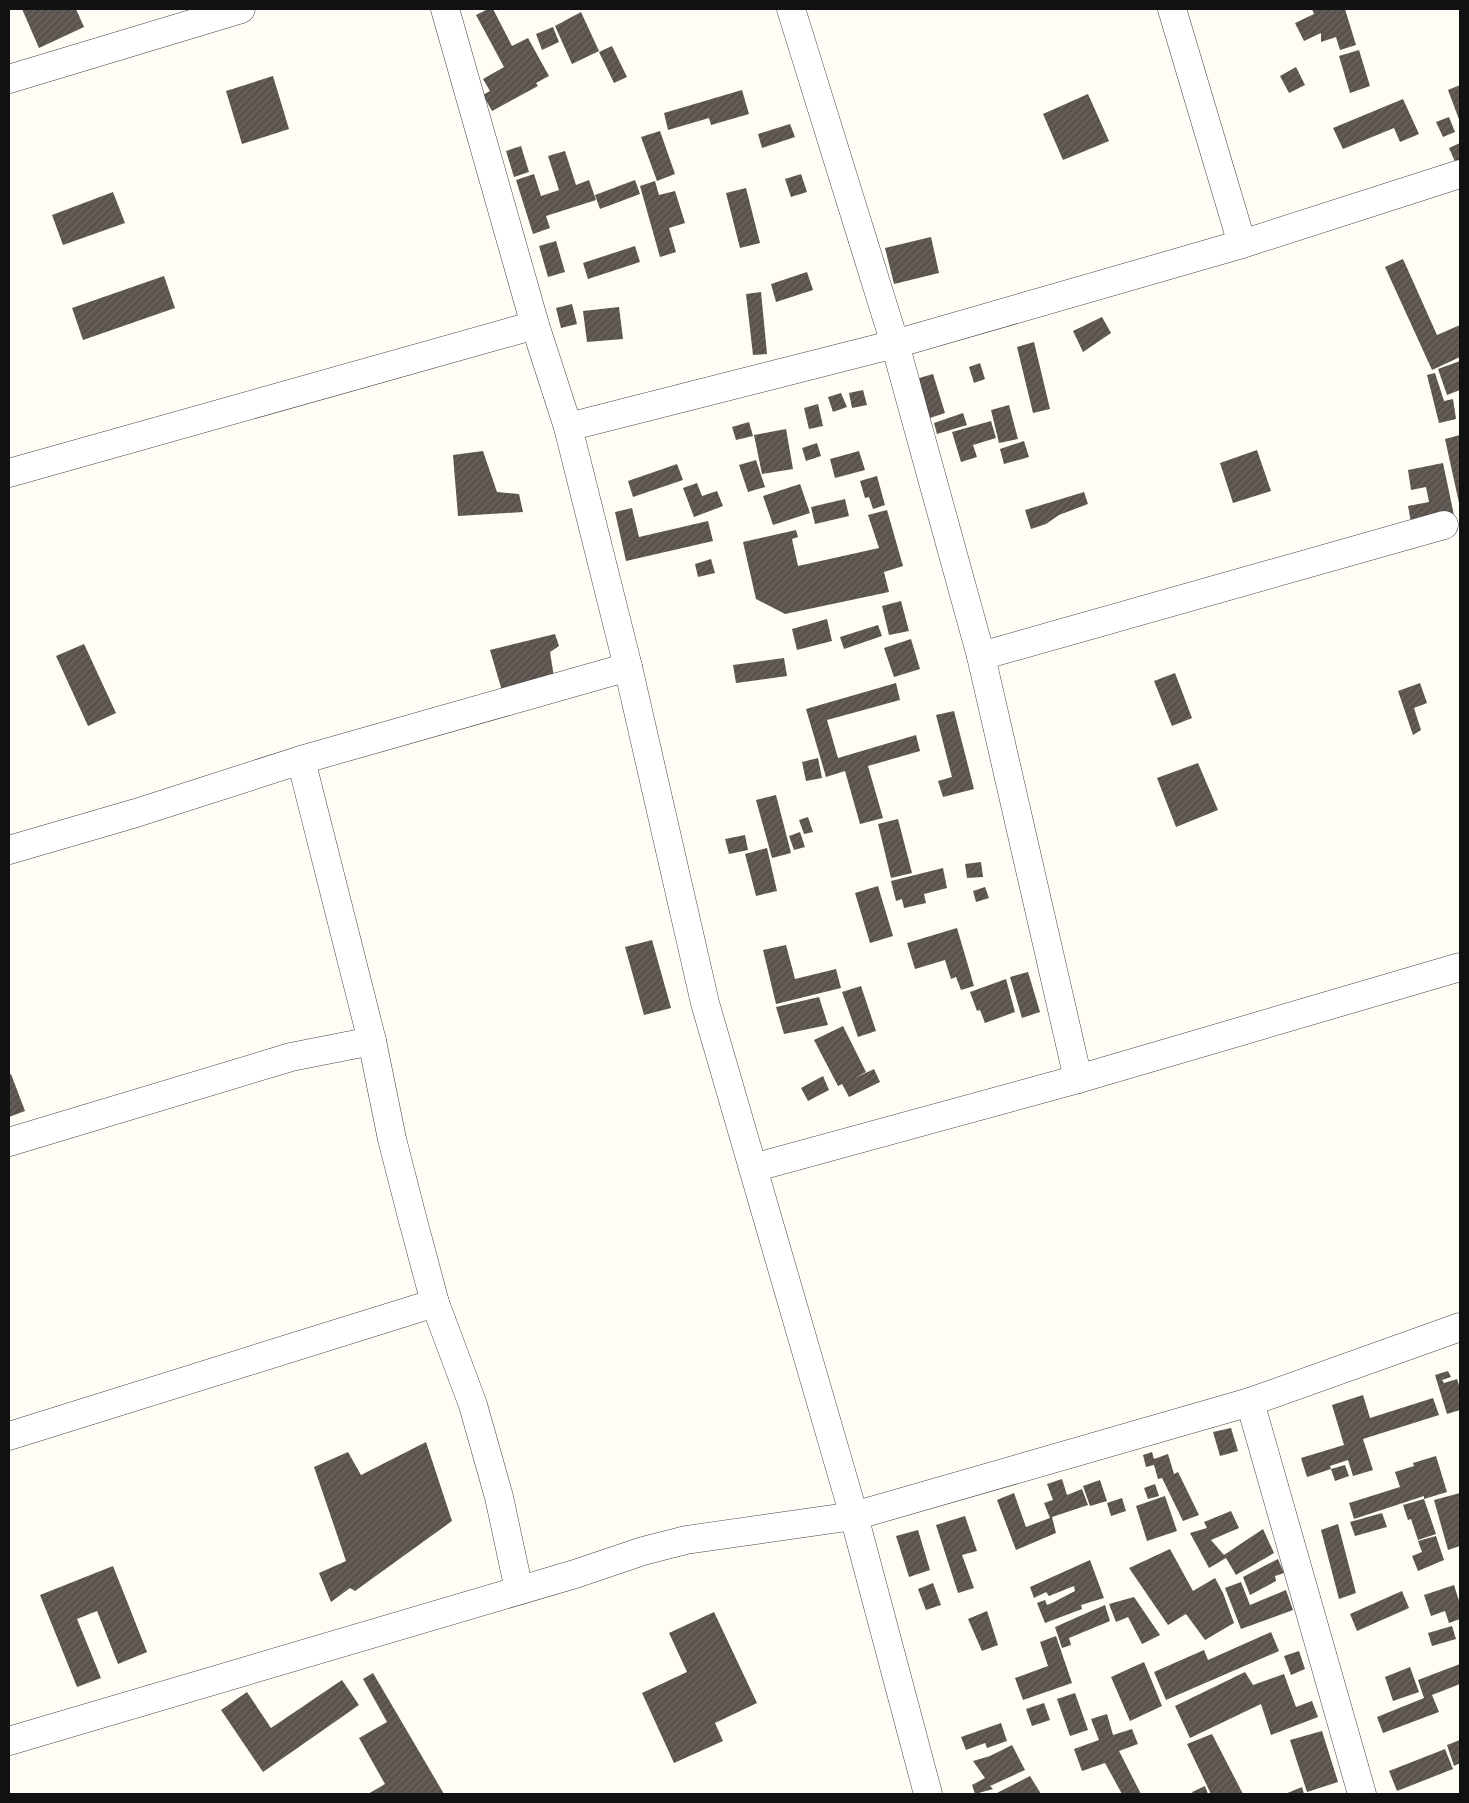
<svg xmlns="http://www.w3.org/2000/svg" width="1469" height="1803" font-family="'Libre Baskerville',serif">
<defs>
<pattern id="building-hatch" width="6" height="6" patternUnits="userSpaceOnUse" patternTransform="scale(1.25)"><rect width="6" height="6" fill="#5a524d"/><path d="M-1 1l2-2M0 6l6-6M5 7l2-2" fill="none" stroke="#6d6662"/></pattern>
</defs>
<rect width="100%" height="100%" fill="#fffdf5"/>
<g fill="url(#building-hatch)">
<polygon points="22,9 76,9 84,27 39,48"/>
<polygon points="488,9 493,9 512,46 528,38 549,76 536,83 538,86 492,111 483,95 490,91 483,79 504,67 476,15"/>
<polygon points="1312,9 1345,9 1356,45 1340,50 1336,37 1321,42 1321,33 1304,41 1295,23 1314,14"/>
<polygon points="581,12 599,51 572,64 555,26"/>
<polygon points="553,27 559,42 542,50 536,34"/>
<polygon points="612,46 627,77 614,83 599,52"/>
<polygon points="1359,50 1370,86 1350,93 1339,56"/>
<polygon points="1296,67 1305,85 1289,93 1280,76"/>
<polygon points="273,76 289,129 242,144 226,91"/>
<polygon points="1460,85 1460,122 1448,90"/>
<polygon points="742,90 749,114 711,125 709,118 668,130 664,113"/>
<polygon points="1088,94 1109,141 1063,160 1043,114"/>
<polygon points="1403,99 1419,134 1400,142 1394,128 1343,149 1333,128"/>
<polygon points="1449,117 1455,132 1443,137 1436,122"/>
<polygon points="790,124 795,137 762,148 758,134"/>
<polygon points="660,131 675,174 657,181 641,137"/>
<polygon points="1460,143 1460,173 1449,148"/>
<polygon points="521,146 529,172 514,177 506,151"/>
<polygon points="565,151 576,185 589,180 596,200 546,216 550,228 533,234 516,180 534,174 541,196 559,190 548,156"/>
<polygon points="801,174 807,192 791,197 785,179"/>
<polygon points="635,180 640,194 600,209 595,195"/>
<polygon points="655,181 659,195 675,191 685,223 669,228 676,252 660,257 640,186"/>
<polygon points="746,188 760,243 740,248 726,193"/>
<polygon points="113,192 125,223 63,245 52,215"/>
<polygon points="931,237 939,273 894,284 885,248"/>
<polygon points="556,241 565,272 548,277 539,246"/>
<polygon points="635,246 640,262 588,279 583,263"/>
<polygon points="1403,259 1437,335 1460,325 1460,357 1432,370 1385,267"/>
<polygon points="807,272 813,290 776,302 771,284"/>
<polygon points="164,276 175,308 83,340 72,308"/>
<polygon points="761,292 767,354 753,355 746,294"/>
<polygon points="572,304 577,324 561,328 556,308"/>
<polygon points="619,307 623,339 587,342 583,311"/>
<polygon points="1102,317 1111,333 1083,352 1073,331"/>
<polygon points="1034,342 1050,409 1033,413 1017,347"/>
<polygon points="1460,361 1460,390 1447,395 1438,369"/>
<polygon points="980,363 985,379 974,383 969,367"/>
<polygon points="1435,373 1444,401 1453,399 1456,419 1439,423 1427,375"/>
<polygon points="933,374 945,413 930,418 926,407 909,381"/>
<polygon points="863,390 867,405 852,408 849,393"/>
<polygon points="841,393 847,407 833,412 828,397"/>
<polygon points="818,404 823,426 809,429 804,408"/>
<polygon points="1009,405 1018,439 999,443 991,410"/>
<polygon points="963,413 967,425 937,434 934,423"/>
<polygon points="991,421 996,438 973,445 977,457 961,462 952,432"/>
<polygon points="749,422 753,436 736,440 732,427"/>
<polygon points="786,429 793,469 762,474 754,435"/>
<polygon points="1460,435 1460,503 1459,503 1445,439"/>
<polygon points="1024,441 1029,457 1004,464 1000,449"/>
<polygon points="817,443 821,456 806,461 802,448"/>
<polygon points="1257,450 1271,491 1233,503 1220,463"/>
<polygon points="483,451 497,492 519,494 523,512 458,516 453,455"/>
<polygon points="859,451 865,470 835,478 830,459"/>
<polygon points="756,460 765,487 748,492 739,465"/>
<polygon points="1443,463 1455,520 1412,528 1408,506 1429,502 1426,487 1411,490 1408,470"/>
<polygon points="677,464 683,480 633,497 628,481"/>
<polygon points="877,476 885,505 873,509 869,497 865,498 860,481"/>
<polygon points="697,483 702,496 717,491 723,506 694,517 683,488"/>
<polygon points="800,484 810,513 773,525 763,496"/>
<polygon points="1084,492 1088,504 1059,515 1046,524 1031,529 1025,510"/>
<polygon points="845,499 849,516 815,524 811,507"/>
<polygon points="632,508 639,537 708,521 713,541 626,561 615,512"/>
<polygon points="887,510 903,566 884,572 889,592 785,614 756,599 743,542 796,530 798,537 792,539 798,566 879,548 868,515"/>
<polygon points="711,559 715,573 698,577 695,564"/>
<polygon points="901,601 909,631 889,635 882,606"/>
<polygon points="827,619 832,641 797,650 792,629"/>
<polygon points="878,625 882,636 844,649 840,637"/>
<polygon points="555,634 559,646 550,652 554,677 502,691 490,650"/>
<polygon points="911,639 920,669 894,677 884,648"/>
<polygon points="84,644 116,713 88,726 56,656"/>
<polygon points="784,658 787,676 736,683 733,665"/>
<polygon points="1175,673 1192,718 1172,726 1154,681"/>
<polygon points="896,683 900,700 827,720 838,758 916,735 920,751 868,766 883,818 860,824 845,771 826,777 806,709"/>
<polygon points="1420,683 1427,703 1414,708 1421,730 1413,735 1398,691"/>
<polygon points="954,711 974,789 943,797 938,781 952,777 936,715"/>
<polygon points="818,758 822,778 806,781 802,762"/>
<polygon points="1198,763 1218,810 1176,827 1157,778"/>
<polygon points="776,795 791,853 772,858 756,800"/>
<polygon points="808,817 813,832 804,834 799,820"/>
<polygon points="898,819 912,873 891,878 878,824"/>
<polygon points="800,832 805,847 794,850 789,836"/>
<polygon points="745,835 748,850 729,854 725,839"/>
<polygon points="767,848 777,891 756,896 745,854"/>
<polygon points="981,862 983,877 967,878 965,864"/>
<polygon points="943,868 947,888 924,894 926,903 904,908 902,899 896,901 891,881"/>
<polygon points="878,886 893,936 870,943 855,893"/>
<polygon points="985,887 989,898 976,902 973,891"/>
<polygon points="957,928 974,986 961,990 956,977 951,979 945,960 915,969 907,943"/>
<polygon points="652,940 671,1008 644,1015 625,947"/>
<polygon points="786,945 795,979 836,969 841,988 776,1004 763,950"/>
<polygon points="1028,972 1040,1012 1022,1018 1010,977"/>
<polygon points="1006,979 1015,1012 985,1023 980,1010 977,1011 970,992"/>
<polygon points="861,986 876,1031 858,1037 842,992"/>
<polygon points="819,997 828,1025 784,1034 776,1007"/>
<polygon points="843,1026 866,1072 855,1078 874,1069 880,1082 849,1097 842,1084 838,1086 814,1040"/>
<polygon points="11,1074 25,1111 9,1117 9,1075"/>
<polygon points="823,1076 829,1090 808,1101 801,1088"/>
<polygon points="1448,1371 1451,1377 1442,1380 1444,1383 1457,1379 1460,1388 1460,1410 1447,1414 1435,1375"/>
<polygon points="1363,1395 1370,1418 1433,1398 1439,1415 1363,1439 1373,1470 1353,1476 1348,1460 1330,1466 1331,1469 1307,1477 1301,1458 1344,1445 1332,1405"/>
<polygon points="1231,1428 1238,1451 1220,1456 1213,1432"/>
<polygon points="426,1442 452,1521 355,1591 350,1588 331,1602 319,1573 346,1561 314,1467 348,1452 361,1475"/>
<polygon points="1152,1452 1154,1459 1168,1454 1174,1474 1178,1472 1199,1515 1183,1521 1162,1478 1158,1479 1154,1465 1146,1467 1143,1455"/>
<polygon points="1436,1456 1447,1492 1424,1499 1436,1534 1418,1540 1411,1519 1408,1520 1403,1505 1424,1499 1424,1496 1354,1519 1349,1503 1400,1487 1395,1472 1414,1466 1413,1463"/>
<polygon points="1345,1465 1349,1476 1335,1481 1331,1469"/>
<polygon points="1062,1479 1067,1495 1082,1489 1088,1505 1052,1517 1056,1533 1016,1550 997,1500 1014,1493 1026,1527 1050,1518 1044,1503 1053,1500 1047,1484"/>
<polygon points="1100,1480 1107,1501 1090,1506 1083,1486"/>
<polygon points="1155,1484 1159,1496 1148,1499 1144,1488"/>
<polygon points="1460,1493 1460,1546 1448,1550 1434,1500"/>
<polygon points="1165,1496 1177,1531 1147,1541 1136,1506"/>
<polygon points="1122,1498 1126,1511 1111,1516 1107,1503"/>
<polygon points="1231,1511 1239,1528 1211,1540 1224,1555 1263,1529 1274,1553 1236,1575 1226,1558 1209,1568 1190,1533 1207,1528 1204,1522"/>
<polygon points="1382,1513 1387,1527 1355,1536 1350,1522"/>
<polygon points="965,1516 977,1551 962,1555 974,1588 958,1593 936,1525"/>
<polygon points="1338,1524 1356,1593 1339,1599 1321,1530"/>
<polygon points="918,1530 930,1570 909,1577 896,1536"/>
<polygon points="1436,1536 1444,1560 1418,1571 1412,1556 1422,1552 1418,1541"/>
<polygon points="1170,1549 1193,1591 1215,1578 1223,1593 1234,1623 1205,1640 1186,1614 1168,1625 1129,1568"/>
<polygon points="1278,1559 1284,1573 1275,1576 1276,1581 1250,1595 1243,1577"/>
<polygon points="1090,1560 1104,1598 1081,1605 1082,1609 1045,1623 1037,1603 1045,1600 1047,1605 1054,1602 1075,1591 1074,1586 1049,1596 1046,1592 1034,1598 1030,1587"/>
<polygon points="113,1566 147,1652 118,1664 97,1611 77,1619 101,1678 77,1687 40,1595"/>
<polygon points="1241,1582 1250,1605 1286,1590 1293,1610 1241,1629 1225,1588"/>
<polygon points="933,1583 941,1605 926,1610 918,1589"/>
<polygon points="1454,1585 1460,1604 1460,1619 1449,1623 1445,1611 1431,1616 1424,1595"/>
<polygon points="1402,1591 1409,1608 1357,1631 1350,1614"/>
<polygon points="1134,1597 1160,1635 1142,1644 1128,1617 1116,1622 1109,1604"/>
<polygon points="1105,1605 1110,1621 1069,1638 1071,1645 1062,1648 1055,1627"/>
<polygon points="987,1611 998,1645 982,1651 968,1619"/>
<polygon points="714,1612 757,1703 715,1723 723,1741 674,1763 642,1693 687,1672 669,1633"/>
<polygon points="1452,1626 1456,1639 1432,1646 1428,1633"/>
<polygon points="1271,1632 1279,1651 1166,1700 1154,1672 1204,1650 1208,1660"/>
<polygon points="1056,1636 1072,1683 1023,1700 1015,1678 1048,1666 1040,1642"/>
<polygon points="1299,1651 1305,1669 1291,1675 1284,1656"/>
<polygon points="1144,1662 1162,1706 1130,1721 1111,1677"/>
<polygon points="1460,1664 1460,1684 1432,1695 1439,1712 1383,1733 1377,1717 1424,1698 1418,1680"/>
<polygon points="1410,1667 1419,1692 1393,1701 1385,1677"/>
<polygon points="1245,1672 1253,1685 1284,1674 1296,1707 1312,1701 1318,1717 1271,1735 1261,1704 1190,1738 1175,1706"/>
<polygon points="373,1673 444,1794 368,1794 385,1784 359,1738 387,1722 363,1679"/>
<polygon points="342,1680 359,1705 263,1772 221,1710 247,1692 271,1728"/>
<polygon points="1075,1693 1088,1730 1070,1736 1057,1699"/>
<polygon points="1044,1703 1050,1720 1032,1726 1026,1709"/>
<polygon points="1107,1714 1113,1735 1132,1729 1138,1744 1119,1751 1141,1794 1122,1794 1105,1763 1082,1771 1074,1749 1099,1740 1091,1719"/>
<polygon points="1001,1723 1007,1741 987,1748 985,1743 966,1750 961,1737"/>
<polygon points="1322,1731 1338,1782 1307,1792 1290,1740"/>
<polygon points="1212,1734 1243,1794 1211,1794 1187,1744"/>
<polygon points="1460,1740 1460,1763 1454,1766 1447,1745"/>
<polygon points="1012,1745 1025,1770 990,1786 993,1789 975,1794 972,1785 985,1778 973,1761 990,1756"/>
<polygon points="1445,1749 1453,1769 1397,1791 1389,1771"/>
<polygon points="1030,1776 1041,1794 995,1794"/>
<polygon points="1205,1786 1208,1794 1193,1794 1192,1792"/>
<polygon points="1302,1787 1304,1794 1285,1794"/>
</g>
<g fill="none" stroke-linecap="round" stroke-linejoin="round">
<g stroke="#444" stroke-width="29">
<g id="minor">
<polyline points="445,9 535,325 568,427 628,667 705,1003 854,1516 928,1794"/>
<polyline points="791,9 895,344 981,656 1078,1079"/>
<polyline points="1172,9 1242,244"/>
<polyline points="9,79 241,9"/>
<polyline points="568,427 895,344 1242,244 1460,174"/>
<polyline points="9,473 535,325"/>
<polyline points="981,656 1444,525"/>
<polyline points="301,760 372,1041 392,1139 412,1217 435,1303 473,1405 499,1497 519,1590"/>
<polyline points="9,850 136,813 301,760 628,667"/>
<polyline points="9,1142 291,1057 372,1041"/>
<polyline points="753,1168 1078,1079 1460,967"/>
<polyline points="1250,1402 1362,1794"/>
<polyline points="9,1436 435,1303"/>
<polyline points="9,1741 575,1574 643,1551 686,1540 854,1516 1250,1402 1460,1327"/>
</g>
</g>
<use href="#minor" stroke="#fff" stroke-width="28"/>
</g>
<rect width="1469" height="1803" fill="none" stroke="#111111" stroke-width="20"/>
</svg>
